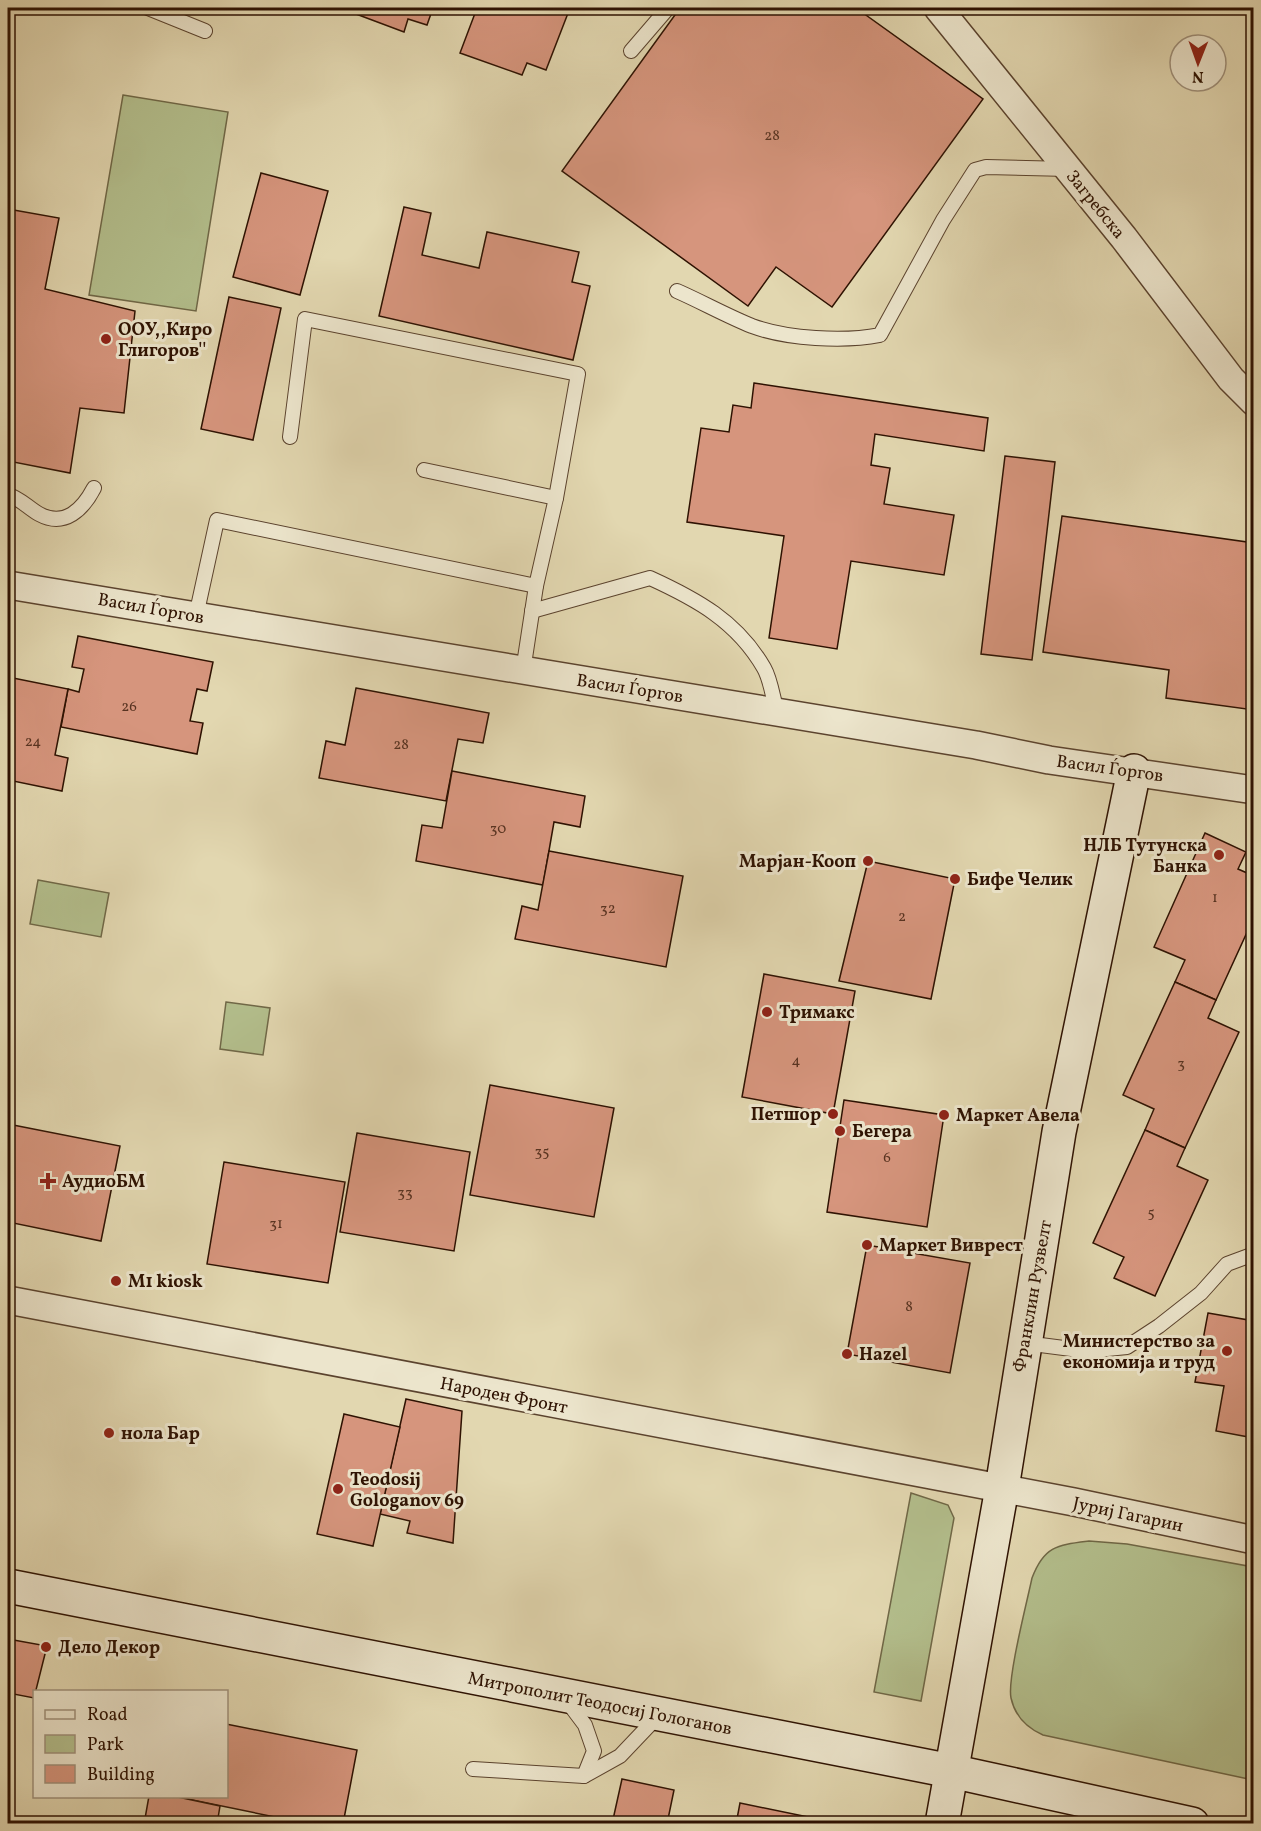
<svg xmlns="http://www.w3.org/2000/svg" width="1261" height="1831" font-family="Vollkorn,serif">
<rect width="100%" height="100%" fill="#e2d7b0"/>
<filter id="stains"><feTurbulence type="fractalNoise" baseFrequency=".00333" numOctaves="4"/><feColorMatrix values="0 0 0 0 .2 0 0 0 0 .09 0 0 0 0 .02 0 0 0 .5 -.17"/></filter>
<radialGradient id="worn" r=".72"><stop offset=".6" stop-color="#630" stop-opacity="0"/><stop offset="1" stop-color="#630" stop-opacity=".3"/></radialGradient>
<g fill="#b3be8c" stroke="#706847" stroke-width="1.5">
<polygon points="123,95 228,112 196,311 89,295"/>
<polygon points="38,880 109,893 101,937 30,924"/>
<polygon points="226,1002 270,1008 263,1055 220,1049"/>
<polygon points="911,1493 948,1505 954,1518 921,1701 874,1692"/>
<path d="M1089,1541L1127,1544L1253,1567V1780L1043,1735C1027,1728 1015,1716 1011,1698C1007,1679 1027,1602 1032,1578C1044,1546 1057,1545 1089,1541Z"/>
</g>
<g fill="#d6957d" stroke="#2e1202" stroke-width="1.5">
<polygon points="340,8 433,8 427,25 408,19 404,32"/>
<polygon points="477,8 570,8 546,70 527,63 522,75 460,53"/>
<polygon points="680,8 856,8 983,99 832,307 776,267 748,306 562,171"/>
<polygon points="261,173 328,191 300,295 233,277"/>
<polygon points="404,207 431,213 422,255 479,268 487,232 579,252 572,282 590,286 573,360 379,316"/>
<polygon points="8,209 59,218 45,289 135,311 124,413 80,408 70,473 8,461"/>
<polygon points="229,297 281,308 253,440 201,429"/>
<polygon points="754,383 988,418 984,451 875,434 871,465 890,468 884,504 954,515 944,575 851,561 837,649 769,638 784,536 687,522 701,428 729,432 733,405 751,408"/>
<polygon points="1005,456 1055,462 1032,660 981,654"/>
<polygon points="1062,516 1254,543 1254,710 1166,698 1169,670 1043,652"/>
<polygon points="78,636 213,662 207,691 197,689 190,721 203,723 197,754 61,727 68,689 79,692 84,669 72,667"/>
<polygon points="8,677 68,689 55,755 68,758 62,791 8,780"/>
<polygon points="356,688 489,713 483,743 458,739 446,801 319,778 326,741 345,745"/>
<polygon points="452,771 585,796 580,827 554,822 543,885 416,861 422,825 442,828"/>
<polygon points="1205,833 1246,852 1238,869 1254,876 1254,917 1216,1000 1175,982 1185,960 1154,947"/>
<polygon points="549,851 683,876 666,967 515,939 522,906 538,910"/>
<polygon points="868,861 955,879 931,999 839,981"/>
<polygon points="764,974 855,991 833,1114 742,1097"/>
<polygon points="1175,982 1216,1000 1208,1018 1239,1032 1185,1148 1145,1130 1154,1109 1123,1095"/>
<polygon points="490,1085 614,1108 594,1217 470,1195"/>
<polygon points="844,1100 944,1115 927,1227 827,1212"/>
<polygon points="8,1124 120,1146 101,1241 8,1222"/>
<polygon points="1145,1130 1185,1148 1177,1166 1208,1180 1155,1296 1114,1278 1124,1257 1093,1243"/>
<polygon points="357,1133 470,1152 454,1251 340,1232"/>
<polygon points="224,1162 345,1182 328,1283 207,1264"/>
<polygon points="867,1245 970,1263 950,1373 847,1354"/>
<polygon points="1208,1313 1254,1321 1254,1438 1216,1431 1224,1386 1195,1382"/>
<polygon points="406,1399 462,1411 453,1543 407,1533 410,1521 380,1514"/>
<polygon points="344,1414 400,1427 373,1546 317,1534"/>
<polygon points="8,1639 47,1646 34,1698 8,1693"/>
<polygon points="226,1724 357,1750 343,1824 309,1824 173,1796 226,1796"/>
<polygon points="622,1779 674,1790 667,1824 612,1824"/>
<polygon points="149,1796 173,1796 220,1806 217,1824 144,1824"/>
<polygon points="740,1803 842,1824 736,1824"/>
</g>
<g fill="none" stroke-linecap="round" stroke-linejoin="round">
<g stroke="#5b432e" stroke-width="16">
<g id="lane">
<polyline points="148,8 205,31"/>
<polyline points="631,51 668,8"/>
<path d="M677,291C702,302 727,316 752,326C787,339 844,342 880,335L943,220L975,170L986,167L1068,169"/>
<polyline points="424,470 556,498"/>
<path d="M8,495C20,498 28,508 39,514C65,528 83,509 94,488"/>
<path d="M532,611L650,578C696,599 737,621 764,668C771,680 773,699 777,712"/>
<polyline points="196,616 217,520 536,586 556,498 578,374 305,319 290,437"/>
<polyline points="523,671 536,586"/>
<polyline points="1025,1343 1087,1351 1127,1347 1159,1326 1201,1293 1227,1264 1254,1254"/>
<polyline points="567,1701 585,1725 594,1751 584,1776"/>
<polyline points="473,1769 584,1776 620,1756 658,1716"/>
</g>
</g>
<g stroke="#5b432e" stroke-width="30">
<g id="street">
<polyline points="938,8 1124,238 1231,379 1254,402"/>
<polyline points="8,585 976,745 1049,760 1254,790"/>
<polyline points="8,1300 1074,1502 1254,1540"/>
</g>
</g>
<g stroke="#2e1202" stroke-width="36">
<g id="secondary">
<polyline points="8,1586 951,1771 1192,1824"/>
<polyline points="942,1824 1002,1488 1059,1132 1134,771"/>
</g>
</g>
<use href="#lane" stroke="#ece5cc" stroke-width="14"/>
<use href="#street" stroke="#ece5cc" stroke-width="27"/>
<use href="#secondary" stroke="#ece5cc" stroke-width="33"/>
</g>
<g fill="#8f2418" stroke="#ece5cc" stroke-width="2">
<circle cx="106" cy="339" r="6"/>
<circle cx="1219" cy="855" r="6"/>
<circle cx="868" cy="861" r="6"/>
<circle cx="955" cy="879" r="6"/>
<circle cx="767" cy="1012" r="6"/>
<circle cx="833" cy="1114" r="6"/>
<circle cx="944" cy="1115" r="6"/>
<circle cx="840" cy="1131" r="6"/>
<path d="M45 1172h6v6h6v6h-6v6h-6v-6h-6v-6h6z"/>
<circle cx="867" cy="1245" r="6"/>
<circle cx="116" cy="1281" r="6"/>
<circle cx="1227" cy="1351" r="6"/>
<circle cx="847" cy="1354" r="6"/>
<circle cx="109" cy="1433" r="6"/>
<circle cx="338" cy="1489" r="6"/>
<circle cx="46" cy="1647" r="6"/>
</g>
<g text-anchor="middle" stroke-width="6" stroke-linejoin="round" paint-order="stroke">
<g font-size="15" fill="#583321">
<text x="772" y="140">28</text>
<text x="129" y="711">26</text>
<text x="33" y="746">24</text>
<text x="401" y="749">28</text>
<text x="498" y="833">30</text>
<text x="1215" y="902">1</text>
<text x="608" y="913">32</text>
<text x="902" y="921">2</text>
<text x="796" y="1065">4</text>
<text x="1181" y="1068">3</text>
<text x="542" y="1156">35</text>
<text x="887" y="1162">6</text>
<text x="405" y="1197">33</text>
<text x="1151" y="1217">5</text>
<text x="276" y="1228">31</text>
<text x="909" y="1311">8</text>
</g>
<g font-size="18" fill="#2e1202" stroke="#ece5cc">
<text transform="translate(1096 204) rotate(51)" y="6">Загребска</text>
<text transform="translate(151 608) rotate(10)" y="6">Васил Ѓоргов</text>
<text transform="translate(630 688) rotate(9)" y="6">Васил Ѓоргов</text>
<text transform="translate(1110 768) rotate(8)" y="6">Васил Ѓоргов</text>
<text transform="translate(1032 1296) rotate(-80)" y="6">Франклин Рузвелт</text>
<text transform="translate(504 1395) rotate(11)" y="6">Народен Фронт</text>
<text transform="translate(1128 1514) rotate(12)" y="6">Јуриј Гагарин</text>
<text transform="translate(600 1703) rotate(11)" y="6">Митрополит Теодосиј Гологанов</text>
</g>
<g font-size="18" font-weight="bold" fill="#2e1202" stroke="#ece5cc" text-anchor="start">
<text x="118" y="335">ООУ,,Киро<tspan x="118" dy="21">Глигоров''</tspan></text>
<text x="1207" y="851" text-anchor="end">НЛБ Тутунска<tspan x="1207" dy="21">Банка</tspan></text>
<text x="856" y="867" text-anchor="end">Марјан-Кооп</text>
<text x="967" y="885">Бифе Челик</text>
<text x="779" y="1018">Тримакс</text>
<text x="821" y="1120" text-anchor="end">Петшор</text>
<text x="956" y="1121">Маркет Авела</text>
<text x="852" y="1137">Бегера</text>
<text x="62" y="1187">АудиоБМ</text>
<text x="879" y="1251">Маркет Виврест</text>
<text x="128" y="1287">M1 kiosk</text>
<text x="1215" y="1347" text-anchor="end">Министерство за<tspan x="1215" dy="21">економија и труд</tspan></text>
<text x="859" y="1360">Hazel</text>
<text x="121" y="1439">нола Бар</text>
<text x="350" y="1485">Teodosij<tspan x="350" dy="21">Gologanov 69</tspan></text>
<text x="58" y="1653">Дело Декор</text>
</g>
</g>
<rect width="1261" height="1831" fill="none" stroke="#e2d7b0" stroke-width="30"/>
<rect x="9" y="9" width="1243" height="1813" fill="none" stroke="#2e1202" stroke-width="3"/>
<rect x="15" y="15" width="1231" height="1801" fill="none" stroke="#2e1202" stroke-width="1.5"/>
<rect x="33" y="1690" width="195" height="108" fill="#ece5cc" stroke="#a0917b" stroke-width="1.5"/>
<rect x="45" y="1710" width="30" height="9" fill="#ece5cc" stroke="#a0917b" stroke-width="1.5"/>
<text x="87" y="1720" font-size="18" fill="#2e1202">Road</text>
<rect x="45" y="1735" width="30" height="18" fill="#b3be8c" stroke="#a0917b" stroke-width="1.5"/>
<text x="87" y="1750" font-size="18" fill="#2e1202">Park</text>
<rect x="45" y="1765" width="30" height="18" fill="#d6957d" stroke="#a0917b" stroke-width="1.5"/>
<text x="87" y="1780" font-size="18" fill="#2e1202">Building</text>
<g transform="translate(1198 63) rotate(181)"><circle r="28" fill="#ece5cc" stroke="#a0917b" stroke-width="1.5"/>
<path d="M0-4.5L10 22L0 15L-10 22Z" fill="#8f2418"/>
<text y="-9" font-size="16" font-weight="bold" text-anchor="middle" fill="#2e1202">N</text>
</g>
<rect width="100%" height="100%" filter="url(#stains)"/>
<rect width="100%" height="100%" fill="url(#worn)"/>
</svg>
